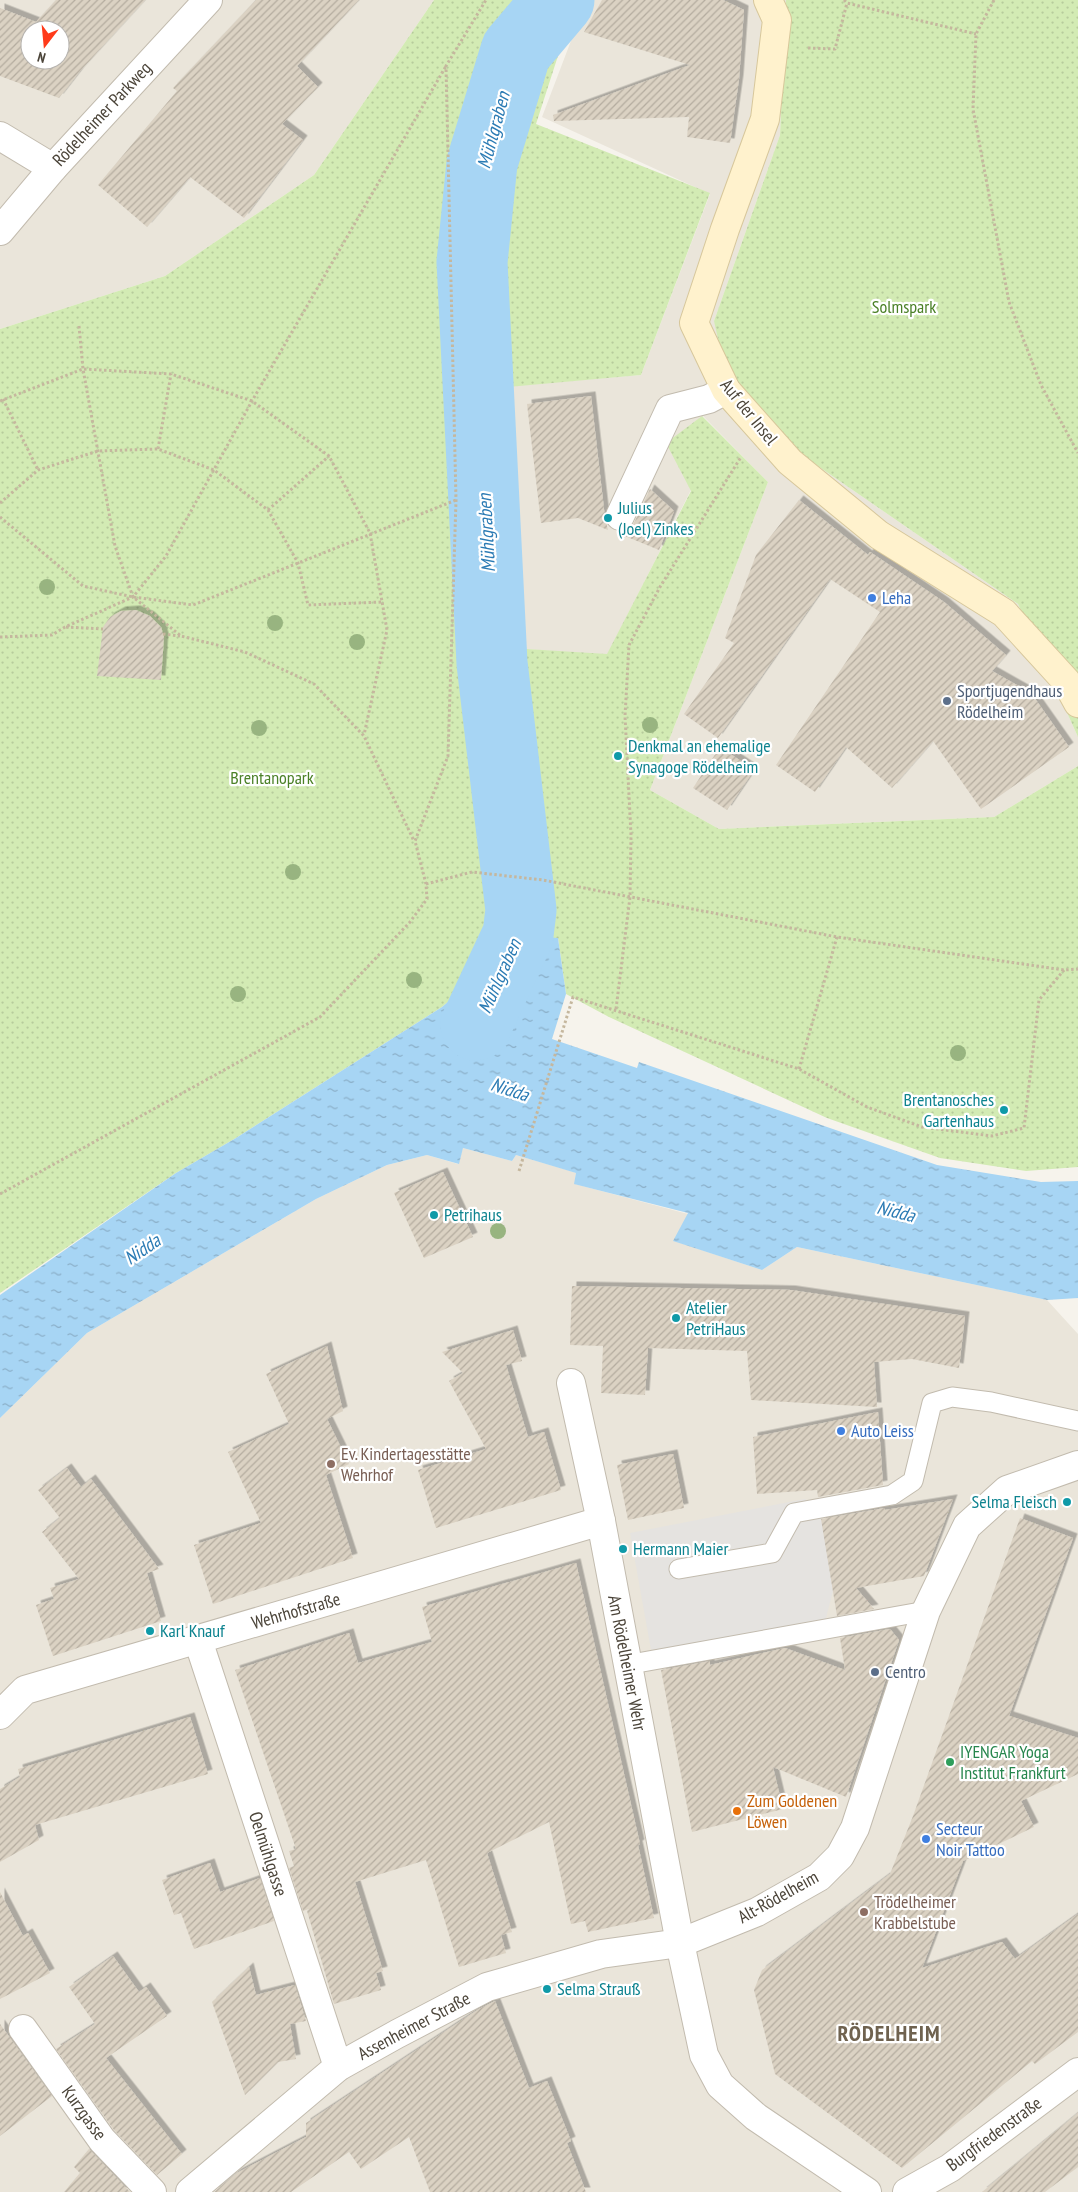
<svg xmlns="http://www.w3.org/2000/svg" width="1078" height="2192" font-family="'PT Sans Narrow',sans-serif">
<defs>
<pattern id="park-dots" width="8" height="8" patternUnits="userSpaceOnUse" patternTransform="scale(1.25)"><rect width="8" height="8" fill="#d3ebb4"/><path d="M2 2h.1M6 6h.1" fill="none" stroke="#b7cb9c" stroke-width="1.8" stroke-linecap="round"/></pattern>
<pattern id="water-ripples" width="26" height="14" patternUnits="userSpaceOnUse" patternTransform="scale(1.25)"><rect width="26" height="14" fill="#a7d5f4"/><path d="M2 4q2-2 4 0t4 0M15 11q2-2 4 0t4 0" fill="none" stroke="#8aaec7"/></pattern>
<pattern id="building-hatch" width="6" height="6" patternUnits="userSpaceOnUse" patternTransform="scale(1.25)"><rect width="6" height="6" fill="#dbd2c3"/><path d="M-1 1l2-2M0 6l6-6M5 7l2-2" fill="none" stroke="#b4ac9f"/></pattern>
<filter id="shadow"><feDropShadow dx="4.5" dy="-4.5" stdDeviation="0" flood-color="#0004"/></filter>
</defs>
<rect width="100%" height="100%" fill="#f6f3ec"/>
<g fill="#eae5da" fill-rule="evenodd">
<path d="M0,0H434L314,175L165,276L0,329ZM30,30H60V60H30Z"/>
<polygon points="588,0 786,0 780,135 714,321 799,453 1018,604 1078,737 1078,766 994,817 719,829 650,790 768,482 703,416 691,490 607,655 511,648 497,387 641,375 710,194 542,117 585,4"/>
<polygon points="463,1148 512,1161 516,1155 567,1170 576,1173 575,1184 688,1214 674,1241 762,1270 797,1247 1047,1300 1078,1334 1078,2192 0,2192 0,1418 87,1333 316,1199 387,1165 427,1155 458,1164"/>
</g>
<g fill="url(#park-dots)">
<polygon points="434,0 576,0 536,124 710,193 641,375 497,388 511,648 607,654 691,491 666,443 702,416 768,482 650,790 719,829 994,817 1078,766 1078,1167 1026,1171 940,1158 827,1118 609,1017 566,994 558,938 494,939 477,977 442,1007 236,1138 176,1173 0,1293 0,329 165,276 314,175"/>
<polygon points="786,0 1078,0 1078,737 1018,604 799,453 725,370 714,321 780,135"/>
</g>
<polygon fill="#e5e3e0" points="805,1499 822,1520 833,1591 825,1622 651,1650 630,1533"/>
<polygon fill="url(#water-ripples)" points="518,935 558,938 566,994 552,1039 637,1068 639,1062 937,1165 1041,1182 1078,1181 1078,1298 1047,1300 797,1247 762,1270 673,1241 688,1213 574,1184 576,1173 516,1155 512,1161 463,1148 459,1164 427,1155 387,1165 316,1199 87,1333 0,1418 0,1295 176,1173 236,1138 442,1007 477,977 494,939"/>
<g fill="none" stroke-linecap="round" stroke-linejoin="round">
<polyline stroke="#a7d5f4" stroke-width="71" points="476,1025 518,935 521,910 492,663 472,262 482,163 516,51 559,0"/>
</g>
<g fill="url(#building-hatch)" fill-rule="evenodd" filter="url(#shadow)">
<path d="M56,0H145L80,71L59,98L0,76V8L36,22ZM30,30H60V60H30Z"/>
<polygon points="256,0 359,0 297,66 318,87 282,124 303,140 244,218 190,177 147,227 98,185 177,91 173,88"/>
<polygon points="602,0 723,0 744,10 739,79 730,143 687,137 689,117 554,121 553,115 690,65 584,32"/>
<polygon points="591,396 605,518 608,530 578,518 541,523 527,404"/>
<polygon points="650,489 674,511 659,550 620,534 621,532 629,529 634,523"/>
<polygon points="799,500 868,555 870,552 944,602 1006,655 992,671 1031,693 1069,747 981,809 933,741 892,788 846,747 815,792 776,765 880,612 830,579 718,738 684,714 734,643 725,638 756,555"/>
<polygon points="136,610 150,616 161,627 164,637 161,680 97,676 103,627 110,617 121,611"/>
<polygon points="720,747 754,770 727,810 693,788"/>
<polygon points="443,1172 473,1237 424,1258 394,1193"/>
<polygon points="572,1286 791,1290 965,1316 959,1368 912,1359 874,1362 877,1407 751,1400 747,1351 648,1348 645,1395 601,1393 603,1346 570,1345"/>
<polygon points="513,1330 522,1361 506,1365 528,1437 544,1432 561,1490 436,1528 418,1470 486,1449 449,1381 463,1373 442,1352"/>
<polygon points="327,1346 343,1411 327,1419 349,1464 326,1475 353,1558 213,1604 194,1545 261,1523 228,1452 289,1424 266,1374"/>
<polygon points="878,1412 883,1485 818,1497 817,1490 757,1494 753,1437"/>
<polygon points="673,1454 684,1508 628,1520 617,1465"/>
<polygon points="67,1468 81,1487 91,1479 159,1569 147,1573 161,1621 53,1656 36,1605 54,1599 50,1588 79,1579 42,1532 60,1518 38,1490"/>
<polygon points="953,1499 924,1576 856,1588 874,1609 837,1616 821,1519 885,1508 885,1510"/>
<polygon points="1020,1518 1073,1538 1009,1716 1078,1738 1078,1774 1021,1801 1034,1827 963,1861 922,1968 1002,1942 1015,1959 1078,1914 1078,2032 1035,2064 1032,2061 902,2168 775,2074 754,1990 762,1970 890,1874 913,1816"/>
<polygon points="576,1563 640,1844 638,1845 654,1918 588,1932 585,1921 571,1924 549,1822 487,1853 512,1932 501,1935 506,1953 459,1967 426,1860 355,1882 383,1971 376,1973 381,1990 334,2004 307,1911 309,1909 303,1911 289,1868 294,1866 289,1851 296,1849 235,1670 349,1633 358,1663 432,1642 422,1607"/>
<polygon points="890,1629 899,1640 846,1797 773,1767 783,1809 692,1832 661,1670 710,1661 710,1665 785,1648 845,1670 840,1638"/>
<polygon points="190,1717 208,1774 35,1825 39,1840 0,1862 0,1789 20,1777 18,1769"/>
<polygon points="210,1863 220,1892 260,1878 274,1921 194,1949 181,1913 174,1915 162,1880"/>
<polygon points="0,1892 23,1936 28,1933 50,1973 0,1999"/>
<polygon points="113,1956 139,1992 146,1987 167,2016 106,2058 182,2154 157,2175 114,2130 56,2049 95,2024 69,1987"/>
<polygon points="249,1967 256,1995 295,1985 306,2021 290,2024 296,2059 278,2062 245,2095 212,2002"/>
<polygon points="495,2001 529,2088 547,2081 571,2141 567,2143 586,2192 430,2192 409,2137 361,2169 349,2152 291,2192 214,2192 237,2173 306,2137 306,2123 479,2009"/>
<polygon points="0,2024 52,2096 0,2136"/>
<polygon points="1078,2113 1078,2167 1045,2192 982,2192"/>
<polygon points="89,2149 91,2151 130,2192 64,2192 80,2173 74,2167"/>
</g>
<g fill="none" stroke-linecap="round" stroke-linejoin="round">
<g stroke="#c2bbae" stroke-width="21">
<g id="service">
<polyline points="679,1569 772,1553 794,1513 892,1495 913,1481 932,1403 952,1397 991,1402 1078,1421"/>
<polyline points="626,1665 926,1611"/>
</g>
</g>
<g stroke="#c2bbae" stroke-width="30">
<g id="minor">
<polyline points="0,136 53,168"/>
<polyline points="0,231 53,168 208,0"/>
<polyline points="620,516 670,409 709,399 726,390"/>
<polyline points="571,1383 601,1521 680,1943 704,2055 720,2085 756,2117 867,2192"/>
<polyline points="198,1640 338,2067"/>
<polyline points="0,1715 25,1690 601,1521"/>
<polyline points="23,2029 102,2140 152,2192"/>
<polyline points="190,2192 338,2067 397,2034 487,1987 601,1954 680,1943 757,1912 819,1877 840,1856 855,1828 926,1611 967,1526 1007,1490 1078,1465"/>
<polyline points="907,2192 950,2168 1078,2072"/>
</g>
</g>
<g stroke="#d7c79b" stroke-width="30">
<polyline id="secondary" points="768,0 777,20 765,119 725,229 694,323 726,390 790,462 879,535 1004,613 1066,681 1078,703"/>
</g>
<g stroke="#c5b79e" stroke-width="3" stroke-dasharray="2.5 2.5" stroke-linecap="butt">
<polyline points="844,0 847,3 976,34"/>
<polyline points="994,0 976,34 973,109 1009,302 1041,385 1078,453"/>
<polyline points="808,48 835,49 847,3"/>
<polyline points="79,326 83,369 115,546 133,597 181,636 245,652 314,684 364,736 414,841"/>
<polyline points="3,399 38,470"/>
<polyline points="0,401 83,369 171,374 252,401 329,456 370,533 387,630 364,735"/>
<polyline points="158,449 171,374"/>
<polyline points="0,503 38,470 98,451 158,449 214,470 268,510 298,563 308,605 382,602"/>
<polyline points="268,510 329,456"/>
<polyline points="0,517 83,586 133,597 193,605 456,500"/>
<polyline points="66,627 103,629"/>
<polyline points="163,634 180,636"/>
<polyline points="0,637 52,635 65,627 133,597 166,556 252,401 446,66"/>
<polyline points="426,884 472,872 543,880 837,937 1064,970 1078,969"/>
<polyline points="616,1009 630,897 631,835 625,716 629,645 660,587 741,457"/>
<polyline points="799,1069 837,937"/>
<polyline points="519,1171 573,997 799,1069 867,1107 922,1127 992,1136 1024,1128 1039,1000 1064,970"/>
<polyline points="0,1194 320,1017 410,922 427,899 426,884 415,841 448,756 456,500 446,66 486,0"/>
</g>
<use href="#service" stroke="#fff" stroke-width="19"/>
<use href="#minor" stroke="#fff" stroke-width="28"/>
<use href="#secondary" stroke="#fff2cd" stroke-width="28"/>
</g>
<g fill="#98b480">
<circle cx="47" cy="587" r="8"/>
<circle cx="275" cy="623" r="8"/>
<circle cx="357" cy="642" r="8"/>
<circle cx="650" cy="725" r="8"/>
<circle cx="259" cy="728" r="8"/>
<circle cx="293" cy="872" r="8"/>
<circle cx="414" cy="980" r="8"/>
<circle cx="238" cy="994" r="8"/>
<circle cx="958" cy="1053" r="8"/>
<circle cx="498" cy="1231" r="8"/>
</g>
<g fill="#0f9aa8" stroke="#fff" stroke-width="2">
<circle cx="608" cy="518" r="5"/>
<circle cx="618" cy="756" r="5"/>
<circle cx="1004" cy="1110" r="5"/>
<circle cx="434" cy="1215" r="5"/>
<circle cx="676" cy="1318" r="5"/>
<circle cx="1067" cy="1502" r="5"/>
<circle cx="623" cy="1549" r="5"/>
<circle cx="150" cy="1631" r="5"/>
<circle cx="547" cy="1989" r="5"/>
</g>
<g fill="#3f7fe0" stroke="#fff" stroke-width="2">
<circle cx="872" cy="598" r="5"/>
<circle cx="841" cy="1431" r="5"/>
<circle cx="926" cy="1839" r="5"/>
</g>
<g fill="#5c6f8a" stroke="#fff" stroke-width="2">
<circle cx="947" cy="701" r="5"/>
<circle cx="875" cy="1672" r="5"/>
</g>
<g fill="#8d6e63" stroke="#fff" stroke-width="2">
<circle cx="331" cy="1464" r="5"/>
<circle cx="864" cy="1912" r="5"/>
</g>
<circle fill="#2e9e5b" stroke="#fff" stroke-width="2" cx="950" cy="1762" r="5"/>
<circle fill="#e8710a" stroke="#fff" stroke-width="2" cx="737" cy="1811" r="5"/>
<g text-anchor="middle" stroke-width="4.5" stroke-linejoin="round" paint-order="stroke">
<g font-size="18" fill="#4b4439" stroke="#fff">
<text transform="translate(102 114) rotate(-47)" y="6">Rödelheimer Parkweg</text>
<text transform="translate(749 412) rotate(51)" y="6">Auf der Insel</text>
<text transform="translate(296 1611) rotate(-16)" y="6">Wehrhofstraße</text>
<text transform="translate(627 1663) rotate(79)" y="6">Am Rödelheimer Wehr</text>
<text transform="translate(268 1854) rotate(72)" y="6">Oelmühlgasse</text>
<text transform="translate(778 1897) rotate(-29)" y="6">Alt-Rödelheim</text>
<text transform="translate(414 2026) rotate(-28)" y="6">Assenheimer Straße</text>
<text transform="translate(84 2113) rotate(54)" y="6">Kurzgasse</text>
<text transform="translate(994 2134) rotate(-36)" y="6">Burgfriedenstraße</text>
</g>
<g font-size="18" fill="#4b8128" stroke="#fff">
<text x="904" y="313">Solmspark</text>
<text x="272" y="784">Brentanopark</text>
</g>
<g font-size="18" fill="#0d838f" stroke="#fff" text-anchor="start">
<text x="618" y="514">Julius<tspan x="618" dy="21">(Joel) Zinkes</tspan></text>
<text x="628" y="752">Denkmal an ehemalige<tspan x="628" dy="21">Synagoge Rödelheim</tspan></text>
<text x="994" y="1106" text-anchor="end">Brentanosches<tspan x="994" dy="21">Gartenhaus</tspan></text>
<text x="444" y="1221">Petrihaus</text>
<text x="686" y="1314">Atelier<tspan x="686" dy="21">PetriHaus</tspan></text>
<text x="1057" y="1508" text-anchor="end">Selma Fleisch</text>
<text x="633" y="1555">Hermann Maier</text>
<text x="160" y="1637">Karl Knauf</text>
<text x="557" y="1995">Selma Strauß</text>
</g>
<g font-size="18" fill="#366cbe" stroke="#fff" text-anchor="start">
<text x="882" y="604">Leha</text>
<text x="851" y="1437">Auto Leiss</text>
<text x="936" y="1835">Secteur<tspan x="936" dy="21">Noir Tattoo</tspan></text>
</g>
<g font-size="18" fill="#4e5e75" stroke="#fff" text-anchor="start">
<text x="957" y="697">Sportjugendhaus<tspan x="957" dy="21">Rödelheim</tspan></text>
<text x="885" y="1678">Centro</text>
</g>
<g font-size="18" fill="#785e54" stroke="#fff" text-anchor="start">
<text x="341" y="1460">Ev. Kindertagesstätte<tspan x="341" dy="21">Wehrhof</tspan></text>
<text x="874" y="1908">Trödelheimer<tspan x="874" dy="21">Krabbelstube</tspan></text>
</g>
<g font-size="18" fill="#27864d" stroke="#fff" text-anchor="start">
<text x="960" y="1758">IYENGAR Yoga<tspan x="960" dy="21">Institut Frankfurt</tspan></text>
</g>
<g font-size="18" fill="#c56008" stroke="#fff" text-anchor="start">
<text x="747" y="1807">Zum Goldenen<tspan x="747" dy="21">Löwen</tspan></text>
</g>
<g font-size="19" font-style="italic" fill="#2b7bb4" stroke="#fff">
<text transform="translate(493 130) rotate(-75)" y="7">Mühlgraben</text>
<text transform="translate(486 533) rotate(-93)" y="7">Mühlgraben</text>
<text transform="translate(499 976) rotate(-66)" y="7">Mühlgraben</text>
<text transform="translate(510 1089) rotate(18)" y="7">Nidda</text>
<text transform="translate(896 1211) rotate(14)" y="7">Nidda</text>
<text transform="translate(142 1249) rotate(-34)" y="7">Nidda</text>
</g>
<g font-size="22" font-weight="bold" letter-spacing="1" fill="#6f624f" stroke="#fff">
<text x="889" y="2041">RÖDELHEIM</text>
</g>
</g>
<g transform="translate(45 45) rotate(196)"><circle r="24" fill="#ffffff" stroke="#b7b4b0"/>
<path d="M0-4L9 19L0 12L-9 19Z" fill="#ff3a1a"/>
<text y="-8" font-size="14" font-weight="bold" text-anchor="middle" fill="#4b4439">N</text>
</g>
</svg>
